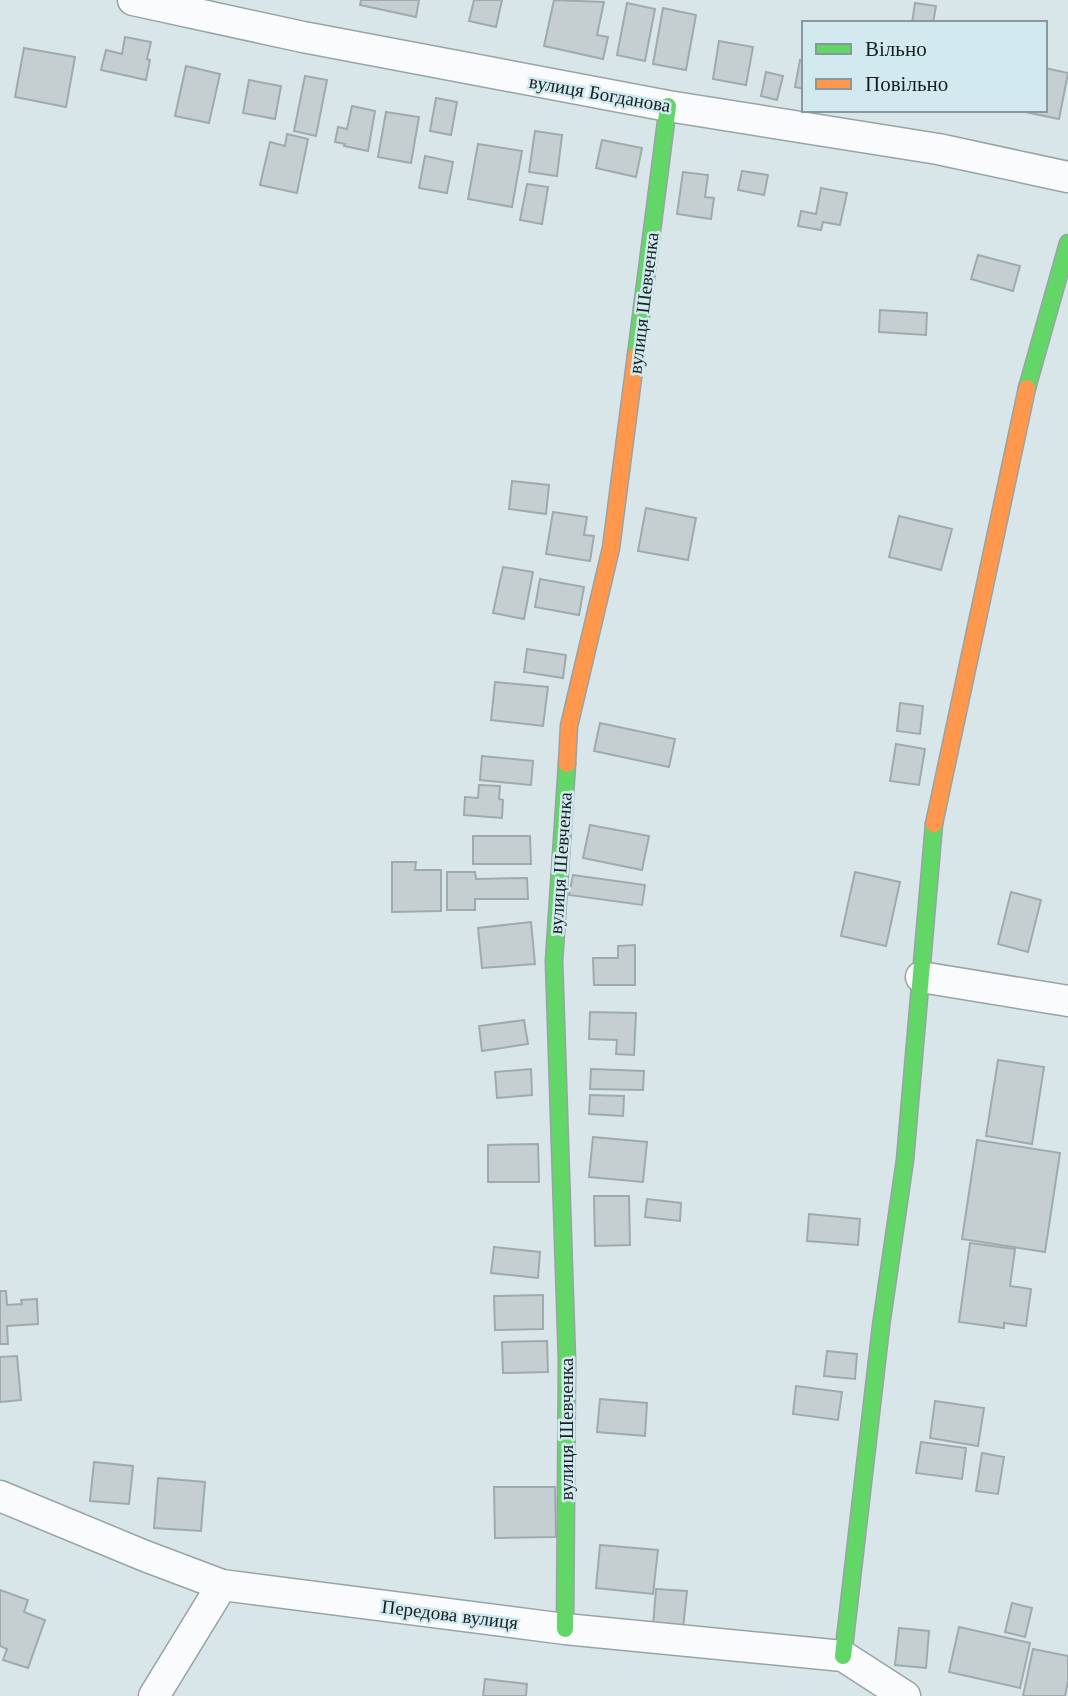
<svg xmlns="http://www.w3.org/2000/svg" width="1068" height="1696" font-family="'Libre Baskerville',serif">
<rect width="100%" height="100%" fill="#d8e6e9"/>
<g fill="#c5cfd1" stroke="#9faaac" stroke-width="2">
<polygon points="361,0 419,0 416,17 360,5"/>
<polygon points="474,0 502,0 496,27 469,21"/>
<polygon points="554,0 604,2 597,35 608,37 603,59 544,46"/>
<polygon points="627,3 655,9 645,61 617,55"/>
<polygon points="915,3 936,6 933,23 912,23"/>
<polygon points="663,8 696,15 686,70 653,64"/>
<polygon points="125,37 151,42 147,59 150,60 146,80 101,70 106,50 122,54"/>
<polygon points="719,41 753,47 746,85 713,79"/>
<polygon points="24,48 75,57 66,107 15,97"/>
<polygon points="800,60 804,60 804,89 795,87"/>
<polygon points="186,66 220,74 209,123 175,116"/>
<polygon points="1045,68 1068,73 1059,119 1025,112 1045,110"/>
<polygon points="766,72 783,76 777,100 761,96"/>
<polygon points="305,76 327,80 316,136 294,131"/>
<polygon points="249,80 281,86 275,119 243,113"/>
<polygon points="436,98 457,102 451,135 430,131"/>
<polygon points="352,106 375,111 368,151 344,146 345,144 335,142 338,127 347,129"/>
<polygon points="386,112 419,117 411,163 378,157"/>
<polygon points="535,131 562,135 557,176 529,172"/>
<polygon points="287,134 308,139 297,193 260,185 270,142 285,146"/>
<polygon points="602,140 642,148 636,177 596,168"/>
<polygon points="478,144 522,151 512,207 468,199"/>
<polygon points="425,156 453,162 447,193 419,188"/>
<polygon points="742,171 768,175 764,195 738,190"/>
<polygon points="683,172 708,175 705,197 714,198 711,219 677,214"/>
<polygon points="527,184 548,187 542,224 520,220"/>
<polygon points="821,188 847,193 840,225 823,222 821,230 798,226 801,211 816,214"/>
<polygon points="978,255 1020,266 1013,291 971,279"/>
<polygon points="880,310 927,313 926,335 879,332"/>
<polygon points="512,481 549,485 546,514 509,509"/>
<polygon points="646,508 696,518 688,560 638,551"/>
<polygon points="553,512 587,517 584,535 594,536 590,561 546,554"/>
<polygon points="899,516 952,529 941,570 889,557"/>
<polygon points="503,567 533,572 524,619 493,613"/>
<polygon points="540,579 584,587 579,615 535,607"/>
<polygon points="527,649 566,655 563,678 524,672"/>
<polygon points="495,682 548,687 543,726 491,720"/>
<polygon points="900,703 923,706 920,734 897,731"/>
<polygon points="600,723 675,739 669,767 594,751"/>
<polygon points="896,744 925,749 919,785 890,781"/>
<polygon points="482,756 533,761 531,785 480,780"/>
<polygon points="479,785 500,786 499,799 503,800 502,818 464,815 465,797 478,798"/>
<polygon points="590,825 649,836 642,870 583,858"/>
<polygon points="473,836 530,836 531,864 473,864"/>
<polygon points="392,862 416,862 415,870 441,870 441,911 392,912"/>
<polygon points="447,872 475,872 476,879 527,878 528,899 475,899 475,910 447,910"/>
<polygon points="855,872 900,882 886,946 841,936"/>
<polygon points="573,875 645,885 642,905 569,895"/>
<polygon points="1011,892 1041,900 1028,952 998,944"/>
<polygon points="531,922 535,964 482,968 478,928"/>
<polygon points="635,945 635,985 594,985 593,958 618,958 618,946"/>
<polygon points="590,1012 636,1013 634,1055 616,1054 617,1040 589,1039"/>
<polygon points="524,1020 528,1044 482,1051 479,1026"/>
<polygon points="998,1060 1044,1067 1032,1144 986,1136"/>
<polygon points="531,1069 532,1095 497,1098 495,1072"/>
<polygon points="591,1069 644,1071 643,1090 590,1089"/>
<polygon points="590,1095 624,1096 623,1116 589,1114"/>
<polygon points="593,1137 647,1142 643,1182 589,1177"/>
<polygon points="977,1140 1060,1153 1045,1252 962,1239"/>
<polygon points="538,1144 539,1182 488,1182 488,1145"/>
<polygon points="594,1196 629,1196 630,1245 595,1246"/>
<polygon points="647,1199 681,1203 680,1221 645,1217"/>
<polygon points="809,1214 860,1219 858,1245 807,1241"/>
<polygon points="970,1243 1015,1249 1010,1286 1031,1289 1026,1326 1004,1323 1004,1328 959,1322"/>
<polygon points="494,1247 540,1252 538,1278 491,1273"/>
<polygon points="0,1291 6,1291 7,1305 22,1304 21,1300 37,1299 38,1324 7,1326 8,1344 0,1344"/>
<polygon points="543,1295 543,1329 495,1330 494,1296"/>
<polygon points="547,1341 548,1372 503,1373 502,1342"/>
<polygon points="827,1351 857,1354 855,1379 824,1376"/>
<polygon points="17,1356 21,1400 0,1402 0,1357"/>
<polygon points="796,1386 842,1392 838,1420 793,1414"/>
<polygon points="600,1399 647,1403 645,1436 597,1432"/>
<polygon points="935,1401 984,1408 978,1446 930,1438"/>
<polygon points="921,1442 966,1448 962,1479 916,1473"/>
<polygon points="982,1453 1004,1457 998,1494 976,1491"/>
<polygon points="94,1462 133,1466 129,1504 90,1501"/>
<polygon points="158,1478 205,1482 201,1531 154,1528"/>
<polygon points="494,1487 555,1487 556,1537 495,1538"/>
<polygon points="600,1545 658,1550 653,1594 596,1588"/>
<polygon points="656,1589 687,1591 683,1628 653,1626"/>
<polygon points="0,1590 28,1600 24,1612 45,1620 28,1668 3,1660 7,1649 0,1646"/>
<polygon points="1012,1603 1032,1608 1025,1637 1005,1632"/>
<polygon points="959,1627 1030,1643 1020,1688 949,1672"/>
<polygon points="899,1628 929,1631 926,1668 895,1665"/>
<polygon points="1033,1649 1068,1656 1068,1681 1065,1696 1023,1696"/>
<polygon points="485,1679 527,1684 526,1696 483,1696"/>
</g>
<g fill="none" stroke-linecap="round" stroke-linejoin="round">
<g stroke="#98a3a5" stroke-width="33">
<g id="street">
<polyline points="133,0 303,37 668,106 938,149 1068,177"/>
<polyline points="921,977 1068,1001"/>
<polyline points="0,1496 145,1556 222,1585 565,1629 843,1656 905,1696"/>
<polyline points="154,1696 222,1585"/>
</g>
</g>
<g stroke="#98a3a5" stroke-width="19">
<g id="fast">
<polyline points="636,355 668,106"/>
<polyline points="1027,388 1068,243"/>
<polyline points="565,1629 567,1361 554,961 567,764"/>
<polyline points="843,1656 881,1326 905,1160 934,824"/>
</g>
</g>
<g stroke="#98a3a5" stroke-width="19">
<g id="slow">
<polyline points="567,764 569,726 611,548 636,355"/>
<polyline points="934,824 1027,388"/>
</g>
</g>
<use href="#street" stroke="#f9fbfc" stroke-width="30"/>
<use href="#fast" stroke="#63d668" stroke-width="16"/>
<use href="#slow" stroke="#ff974d" stroke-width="16"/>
</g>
<g text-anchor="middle" stroke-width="5" stroke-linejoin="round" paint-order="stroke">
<g font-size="19" fill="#172021" stroke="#d2eaef">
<text transform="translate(600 93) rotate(10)" y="7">вулиця Богданова</text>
<text transform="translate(643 303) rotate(-83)" y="7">вулиця Шевченка</text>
<text transform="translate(560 863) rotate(-86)" y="7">вулиця Шевченка</text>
<text transform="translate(566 1429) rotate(-90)" y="7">вулиця Шевченка</text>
<text transform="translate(450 1614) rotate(7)" y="7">Передова вулиця</text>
</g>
</g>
<rect x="802" y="21" width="245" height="91" fill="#d2eaef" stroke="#87999d" stroke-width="2"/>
<rect x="816" y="44" width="35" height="10" fill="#63d668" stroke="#87999d" stroke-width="2"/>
<text x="865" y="56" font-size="21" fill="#172021">Вільно</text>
<rect x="816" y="79" width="35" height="10" fill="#ff974d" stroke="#87999d" stroke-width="2"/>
<text x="865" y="91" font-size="21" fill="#172021">Повільно</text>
</svg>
